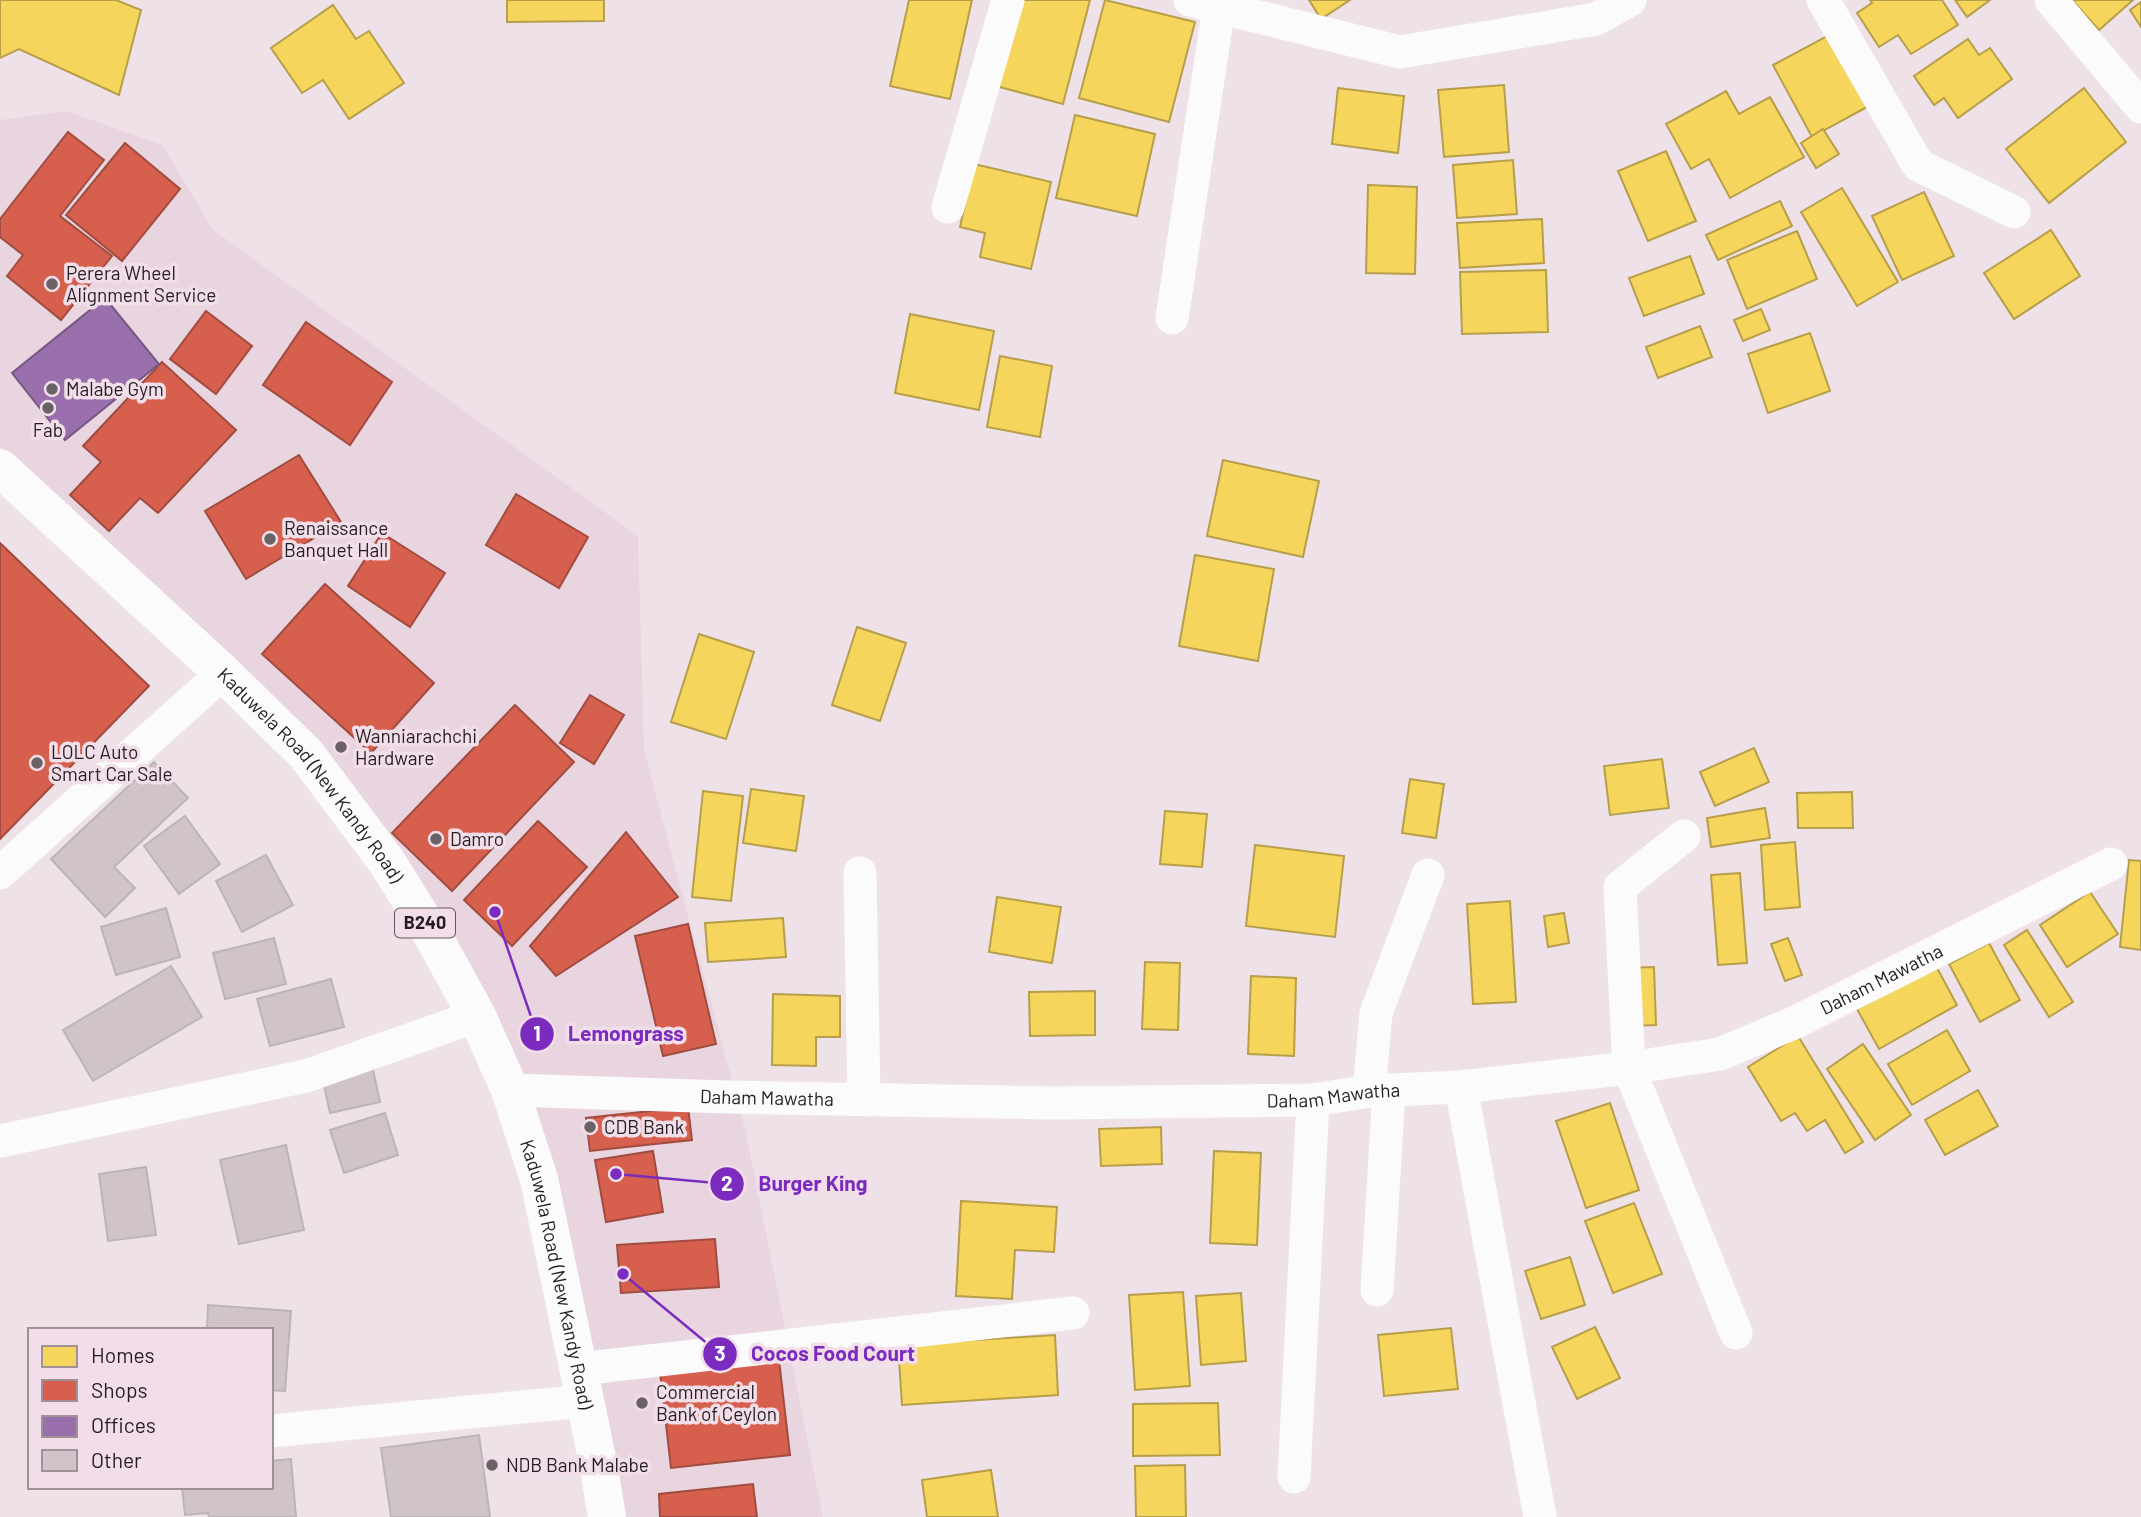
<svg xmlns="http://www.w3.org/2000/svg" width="2141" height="1517" font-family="Barlow,sans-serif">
<rect width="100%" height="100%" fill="#eee2e8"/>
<polygon fill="#e9d5e0" points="66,111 163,145 212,229 638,536 644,750 746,1133 823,1517 618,1517 555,1175 318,743 0,446 0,120"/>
<g fill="#f6d55c" stroke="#b79e4a" stroke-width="2">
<polygon points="0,0 116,0 141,10 119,95 19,49 0,58"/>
<polygon points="507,0 604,0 604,21 507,22"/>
<polygon points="909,0 972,0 950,99 890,86"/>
<polygon points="1018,0 1090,0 1063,104 996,86"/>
<polygon points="1105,0 1195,22 1169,122 1079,98"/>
<polygon points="1309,0 1350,0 1321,19"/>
<polygon points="1870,0 1942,0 1958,25 1911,54 1898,35 1879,47 1857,13 1872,3"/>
<polygon points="1955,0 1990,0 1967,17"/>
<polygon points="2072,0 2133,0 2099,30"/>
<polygon points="2141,2 2141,27 2130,10"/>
<polygon points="333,5 356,39 369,31 404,83 349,119 323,80 302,93 271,48"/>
<polygon points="1829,35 1867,107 1812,137 1773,65"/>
<polygon points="1968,39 1979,55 1990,48 2012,79 1958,118 1944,98 1934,105 1914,76"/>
<polygon points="1504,85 1509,152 1444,157 1438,90"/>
<polygon points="1338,88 1404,96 1398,153 1332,144"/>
<polygon points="2084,88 2126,142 2049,203 2006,149"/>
<polygon points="1726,91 1739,114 1770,97 1804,157 1730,198 1709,159 1691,169 1666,124"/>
<polygon points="1075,115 1155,134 1137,216 1056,198"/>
<polygon points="1823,129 1839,154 1816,168 1801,143"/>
<polygon points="1666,151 1696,221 1648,241 1618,171"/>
<polygon points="1513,160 1517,214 1457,218 1453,165"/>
<polygon points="974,164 1051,182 1031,269 980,257 985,233 960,227"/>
<polygon points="1368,185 1417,187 1415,274 1366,273"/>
<polygon points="1842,188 1898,282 1857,306 1801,212"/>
<polygon points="1924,192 1954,256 1902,280 1872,216"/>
<polygon points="1780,201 1792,226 1718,260 1706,235"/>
<polygon points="1542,219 1544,263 1460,268 1457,223"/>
<polygon points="2051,230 2080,276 2014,319 1984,273"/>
<polygon points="1797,231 1817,279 1747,309 1727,260"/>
<polygon points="1690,256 1704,294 1644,316 1629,278"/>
<polygon points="1546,270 1548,332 1462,334 1460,272"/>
<polygon points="1761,309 1770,330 1743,341 1734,320"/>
<polygon points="910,314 994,331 979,410 895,393"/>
<polygon points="1700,326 1712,357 1658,378 1646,347"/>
<polygon points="1810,333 1830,391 1768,413 1748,354"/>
<polygon points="1000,356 1052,366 1040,437 987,427"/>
<polygon points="1223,460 1319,481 1303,557 1207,536"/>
<polygon points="1195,555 1274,569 1258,661 1179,646"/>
<polygon points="857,627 906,643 880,721 832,705"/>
<polygon points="699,634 754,652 726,739 671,722"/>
<polygon points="1754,748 1769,782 1715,806 1700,772"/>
<polygon points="1662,759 1669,808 1610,815 1604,766"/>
<polygon points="1410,779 1444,784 1436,838 1402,833"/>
<polygon points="751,789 804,796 796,851 743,843"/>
<polygon points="703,791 743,796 731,901 692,897"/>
<polygon points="1852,792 1853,828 1798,828 1797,793"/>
<polygon points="1765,808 1770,838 1711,847 1707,818"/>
<polygon points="1165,811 1207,814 1202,867 1160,864"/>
<polygon points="1795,842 1800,907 1765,910 1761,845"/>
<polygon points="1255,845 1344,856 1335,937 1246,926"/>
<polygon points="2129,860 2141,861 2141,950 2120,947"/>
<polygon points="1740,873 1747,963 1718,965 1711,875"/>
<polygon points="2090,892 2118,934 2067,967 2040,925"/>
<polygon points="997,897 1061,907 1052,963 989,952"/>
<polygon points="1510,901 1516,1002 1473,1004 1467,904"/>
<polygon points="1564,913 1569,943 1548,947 1544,916"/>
<polygon points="783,918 786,957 708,962 705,923"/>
<polygon points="2027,930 2073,1002 2049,1017 2004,945"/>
<polygon points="1788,938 1802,975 1785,981 1771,944"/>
<polygon points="1989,943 2020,1000 1980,1022 1949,964"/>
<polygon points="1145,962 1180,963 1178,1030 1142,1029"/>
<polygon points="1936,966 1957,1005 1879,1049 1857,1009"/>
<polygon points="1654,967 1656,1025 1627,1026 1624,968"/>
<polygon points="1251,976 1296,978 1294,1056 1248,1054"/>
<polygon points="1095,991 1095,1035 1030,1036 1029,992"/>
<polygon points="773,994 840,996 840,1037 816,1037 816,1066 772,1065"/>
<polygon points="1947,1030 1970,1071 1912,1105 1888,1064"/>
<polygon points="1798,1036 1863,1142 1845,1153 1825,1120 1807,1131 1795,1113 1781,1121 1748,1067"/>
<polygon points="1863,1044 1911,1115 1875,1140 1827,1069"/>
<polygon points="1978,1090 1998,1126 1945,1155 1925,1120"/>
<polygon points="1610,1103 1639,1190 1586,1208 1556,1121"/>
<polygon points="1161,1127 1162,1164 1101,1166 1099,1129"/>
<polygon points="1214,1151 1261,1153 1257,1245 1210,1243"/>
<polygon points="961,1201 1057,1207 1054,1252 1015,1250 1012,1299 956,1296"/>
<polygon points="1634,1203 1662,1274 1613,1293 1585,1221"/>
<polygon points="1570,1257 1585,1305 1541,1319 1525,1271"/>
<polygon points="1183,1292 1190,1386 1135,1390 1129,1295"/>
<polygon points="1241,1293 1246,1361 1201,1365 1196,1296"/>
<polygon points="1595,1327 1620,1378 1577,1399 1552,1347"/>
<polygon points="1451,1328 1458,1389 1384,1396 1378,1335"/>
<polygon points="1055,1335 1058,1395 902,1405 898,1345"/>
<polygon points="1218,1403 1220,1455 1133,1456 1133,1404"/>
<polygon points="1185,1465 1186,1517 1136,1517 1135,1466"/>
<polygon points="991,1470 998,1517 927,1517 922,1480"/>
</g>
<g fill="#d6604d" stroke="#a14c40" stroke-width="2">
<polygon points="68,132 104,160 60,216 112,256 61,320 7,276 23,255 0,237 0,219"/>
<polygon points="125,143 180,189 122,261 66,215"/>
<polygon points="206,311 252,346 216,394 170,359"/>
<polygon points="306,322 392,382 350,445 263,385"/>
<polygon points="162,362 236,430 158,513 140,498 109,531 70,495 101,462 83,446"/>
<polygon points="299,455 341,522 246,579 205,511"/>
<polygon points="516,494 588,537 559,588 486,545"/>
<polygon points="382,533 445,573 410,627 348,586"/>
<polygon points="0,543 149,686 0,839"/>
<polygon points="325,584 434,683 371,753 262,654"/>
<polygon points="590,695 624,715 594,764 560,743"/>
<polygon points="515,705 574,762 452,891 392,833"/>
<polygon points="538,821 587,867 512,946 464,900"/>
<polygon points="626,832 678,897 556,976 530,946"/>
<polygon points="688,924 716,1044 663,1056 635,936"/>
<polygon points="688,1107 692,1140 590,1151 586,1118"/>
<polygon points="653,1151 663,1212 606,1222 595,1160"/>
<polygon points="715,1239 719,1287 621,1293 617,1245"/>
<polygon points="779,1360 790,1455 671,1468 660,1372"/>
<polygon points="753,1484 757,1517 660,1517 659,1494"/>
</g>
<polygon fill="#9970ab" stroke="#765782" stroke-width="2" points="105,298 159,364 65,440 12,373"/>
<g fill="#d1c3ca" stroke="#bcb4b8" stroke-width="2">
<polygon points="154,762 188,798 114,867 135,888 105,917 51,859"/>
<polygon points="185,816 220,864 179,894 144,846"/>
<polygon points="266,855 293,905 242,932 216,881"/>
<polygon points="166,908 180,957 116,975 101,927"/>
<polygon points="274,938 286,984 225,999 213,953"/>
<polygon points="171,966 202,1017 93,1081 63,1030"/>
<polygon points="331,979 344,1027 270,1046 257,999"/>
<polygon points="372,1065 380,1102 330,1113 322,1076"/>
<polygon points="385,1113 398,1155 344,1173 330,1130"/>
<polygon points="286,1145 304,1230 239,1244 220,1160"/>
<polygon points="146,1167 156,1235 108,1241 99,1174"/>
<polygon points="208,1305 291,1311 285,1391 271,1390 271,1330 207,1330"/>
<polygon points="479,1435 490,1517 391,1517 381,1448"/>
<polygon points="291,1459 296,1517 209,1517 208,1513 185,1515 182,1487 271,1487 271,1461"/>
</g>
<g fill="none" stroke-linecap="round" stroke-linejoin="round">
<g stroke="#fcfbfc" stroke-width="33">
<polyline points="1190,0 1400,52 1596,19 1630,0"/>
<polyline points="1823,0 1918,165 2014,212"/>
<polyline points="2051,0 2141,107"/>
<polyline points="948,207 1008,0"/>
<polyline points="1172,318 1219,7"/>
<polyline points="1684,836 1620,887 1629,1068 1736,1333"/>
<polyline points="0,873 223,673"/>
<polyline points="860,873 864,1100"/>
<polyline points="1461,1087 1540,1517"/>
<path id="s1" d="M510,1090L728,1097L1052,1103L1313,1100L1369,1091L1461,1087L1629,1068L1720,1054L1796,1022L2111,864"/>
<polyline points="1369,1091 1376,1013 1428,875"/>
<polyline points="0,1141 306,1076 477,1016"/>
<polyline points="1377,1290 1389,1091"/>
<polyline points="579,1369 1073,1313"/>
<polyline points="271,1431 585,1401"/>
<polyline points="1294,1477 1313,1100"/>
</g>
<path stroke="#fcfbfc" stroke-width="38" id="s2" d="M0,468L223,673L306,754L387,862L433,936L477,1016L510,1090L539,1179L599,1468L607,1517"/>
</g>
<g fill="#6b6267" stroke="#f2dee8" stroke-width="2.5">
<circle cx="52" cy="284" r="7"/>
<circle cx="52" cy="389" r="7"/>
<circle cx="48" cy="408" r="7"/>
<circle cx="270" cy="539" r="7"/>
<circle cx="341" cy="747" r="7"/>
<circle cx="37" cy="763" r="7"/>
<circle cx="436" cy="839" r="7"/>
<circle cx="590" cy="1127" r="7"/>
<circle cx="642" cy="1403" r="7"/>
<circle cx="492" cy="1465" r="7"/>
</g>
<g text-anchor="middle" stroke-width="7" stroke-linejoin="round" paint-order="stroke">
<rect fill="#f2dee8" stroke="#62575d" stroke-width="2" x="395" y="908.5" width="60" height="29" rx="5"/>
<g font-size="18" font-weight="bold" fill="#241d21">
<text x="425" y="929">B240</text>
</g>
<g font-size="19" fill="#241d21" stroke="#f2dee8" text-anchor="start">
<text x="66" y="280">Perera Wheel<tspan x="66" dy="22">Alignment Service</tspan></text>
<text x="66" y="396">Malabe Gym</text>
<text x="48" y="437" text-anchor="middle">Fab</text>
<text x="284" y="535">Renaissance<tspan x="284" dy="22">Banquet Hall</tspan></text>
<text x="355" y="743">Wanniarachchi<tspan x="355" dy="22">Hardware</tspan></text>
<text x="51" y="759">LOLC Auto<tspan x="51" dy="22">Smart Car Sale</tspan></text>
<text x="450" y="846">Damro</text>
<text x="604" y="1134">CDB Bank</text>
<text x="656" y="1399">Commercial<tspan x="656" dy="22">Bank of Ceylon</tspan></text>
<text x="506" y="1472">NDB Bank Malabe</text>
</g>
<g font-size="19" fill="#241d21" stroke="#f2dee8">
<text dy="7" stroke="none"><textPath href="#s2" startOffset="438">Kaduwela Road (New Kandy Road)</textPath></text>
<text dy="7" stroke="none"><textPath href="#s1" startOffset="1391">Daham Mawatha</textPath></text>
<text dy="7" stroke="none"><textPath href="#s1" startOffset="824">Daham Mawatha</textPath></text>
<text dy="7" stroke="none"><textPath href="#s1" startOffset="257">Daham Mawatha</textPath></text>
<text dy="7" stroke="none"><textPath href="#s2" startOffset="1004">Kaduwela Road (New Kandy Road)</textPath></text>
</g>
</g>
<path fill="none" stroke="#7b2cbf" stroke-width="2.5" d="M495 912L537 1034M616 1174L727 1184M623 1274L720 1354"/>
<g fill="#7b2cbf" stroke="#f2dee8" stroke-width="2.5">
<circle cx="495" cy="912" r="7"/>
<circle cx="616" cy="1174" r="7"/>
<circle cx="623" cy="1274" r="7"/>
<circle cx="537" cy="1034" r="18"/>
<circle cx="727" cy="1184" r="18"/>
<circle cx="720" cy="1354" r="18"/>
</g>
<g font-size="21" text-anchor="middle" font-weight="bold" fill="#fff">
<text x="537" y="1041">1</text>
<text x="727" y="1191">2</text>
<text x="720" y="1361">3</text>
</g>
<g font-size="21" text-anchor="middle" font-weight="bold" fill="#7b2cbf" stroke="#f2dee8" stroke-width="7" stroke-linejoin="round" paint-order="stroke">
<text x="626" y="1041">Lemongrass</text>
<text x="813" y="1191">Burger King</text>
<text x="833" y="1361">Cocos Food Court</text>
</g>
<rect x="28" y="1328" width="245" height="161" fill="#f2dee8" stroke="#a09198" stroke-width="2"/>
<rect x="42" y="1346" width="35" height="21" fill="#f6d55c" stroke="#a09198" stroke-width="2"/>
<text x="91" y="1363" font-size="21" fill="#241d21">Homes</text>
<rect x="42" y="1380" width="35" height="21" fill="#d6604d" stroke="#a09198" stroke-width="2"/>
<text x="91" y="1398" font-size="21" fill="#241d21">Shops</text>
<rect x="42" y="1416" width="35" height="21" fill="#9970ab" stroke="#a09198" stroke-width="2"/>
<text x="91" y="1433" font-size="21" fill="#241d21">Offices</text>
<rect x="42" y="1450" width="35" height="21" fill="#d1c3ca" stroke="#a09198" stroke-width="2"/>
<text x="91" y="1468" font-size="21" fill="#241d21">Other</text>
</svg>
